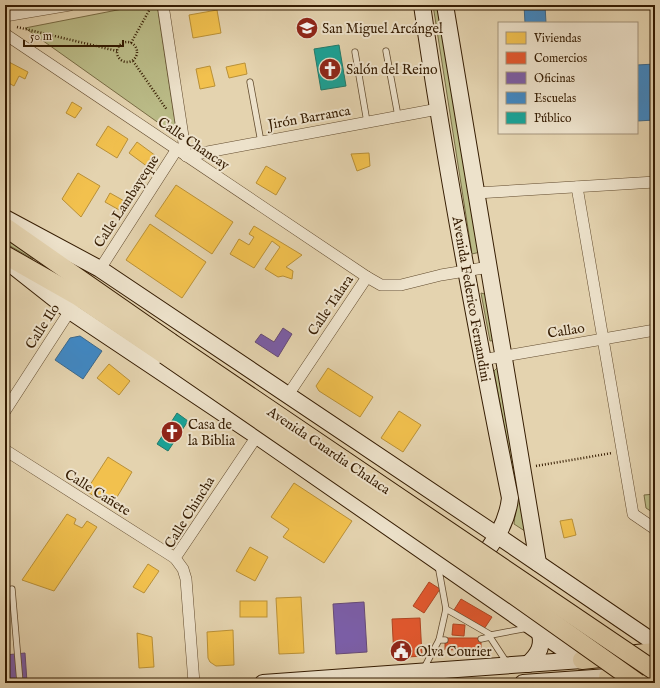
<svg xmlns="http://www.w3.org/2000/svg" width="660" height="688" font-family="'IM FELL English',serif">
<rect width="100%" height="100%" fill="#e4d3af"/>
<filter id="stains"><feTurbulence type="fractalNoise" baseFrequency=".005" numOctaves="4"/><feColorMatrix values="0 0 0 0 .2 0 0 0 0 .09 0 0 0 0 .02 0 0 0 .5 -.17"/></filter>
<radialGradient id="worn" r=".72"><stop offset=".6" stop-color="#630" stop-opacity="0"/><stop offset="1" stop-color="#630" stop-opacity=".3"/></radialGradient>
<g fill="#babb87" stroke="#786c44">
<polygon points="143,5 157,5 177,136 25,28"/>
<polygon points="433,5 443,5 484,251 472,254"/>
<polygon points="5,236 34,257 33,259 5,243"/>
<polygon points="481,293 492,296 503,339 490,341"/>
<polygon points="498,367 534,537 514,524 517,498 494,371"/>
<polygon points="655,494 655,514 646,508 644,495"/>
</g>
<g fill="#f2c14e" stroke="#b99037">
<polygon points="217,10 221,33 193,38 189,15"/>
<polygon points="7,61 28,72 25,79 19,76 14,86 5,81 5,65"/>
<polygon points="245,63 247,74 229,78 226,67"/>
<polygon points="210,66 215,86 200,89 196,69"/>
<polygon points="5,100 10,103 5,110"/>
<polygon points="72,102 82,108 75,118 66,113"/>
<polygon points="108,126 128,139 117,158 96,145"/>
<polygon points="137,142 156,156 148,167 129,153"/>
<polygon points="369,153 370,166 357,171 351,154"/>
<polygon points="266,166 286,178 276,195 256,183"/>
<polygon points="78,173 100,186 81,217 62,199"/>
<polygon points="176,185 233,222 212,254 155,216"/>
<polygon points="110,193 126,202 121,211 105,202"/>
<polygon points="150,224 206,262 182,298 126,260"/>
<polygon points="254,226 302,255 286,267 293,271 292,279 283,276 278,277 265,269 280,247 272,241 254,268 230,254 239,239 249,245 254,237 249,234"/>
<polygon points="109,364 130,381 119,395 97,378"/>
<polygon points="5,367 9,370 5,378"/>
<polygon points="328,368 373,397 360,417 319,391 316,386"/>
<polygon points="399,411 421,425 403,452 381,438"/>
<polygon points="108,457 132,472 111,507 86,491"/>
<polygon points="294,483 352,521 324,563 283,537 289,529 271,517"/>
<polygon points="67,514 76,519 74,524 82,528 87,521 97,527 54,591 22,580"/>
<polygon points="572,519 576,535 564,538 560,521"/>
<polygon points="250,547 268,557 255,581 236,571"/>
<polygon points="148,564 159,571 144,593 133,587"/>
<polygon points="301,597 304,653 279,654 276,598"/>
<rect x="240" y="601" width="27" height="16"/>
<polygon points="233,630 234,665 216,666 210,662 208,658 207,632"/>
<polygon points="137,633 152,637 154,667 139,668"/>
</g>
<g fill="#e4572e" stroke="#b04521">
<polygon points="429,582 440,589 424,613 413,606"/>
<polygon points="461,599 492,617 484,629 454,610"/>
<polygon points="420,618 422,656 394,658 392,619"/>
<polygon points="453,624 465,625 464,636 452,635"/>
<polygon points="445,638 481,638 481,649 445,650"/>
</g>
<g fill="#7b5ea7" stroke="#664a76">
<polygon points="283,328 292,334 278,357 255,342 261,334 274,342"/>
<polygon points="364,602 367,652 336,654 333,604"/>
<polygon points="25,653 27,682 5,683 5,655"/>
</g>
<g fill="#3f88c5" stroke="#3c688a">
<polygon points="524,5 545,5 546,23 525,23"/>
<polygon points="655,64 655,120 637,121 637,65"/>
<polygon points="80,336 102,351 83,379 55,360 70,338"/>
</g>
<g fill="#17a398" stroke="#207a6b">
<polygon points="339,45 346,86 321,90 314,49"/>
<polygon points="177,413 188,421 168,451 157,444"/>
</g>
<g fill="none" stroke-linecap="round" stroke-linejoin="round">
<g stroke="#614a2d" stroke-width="7">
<g id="lane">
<polyline points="386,51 398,116"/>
<polyline points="355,52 367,122"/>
<polyline points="250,82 261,142"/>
<polyline points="438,565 446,609 491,635 528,628"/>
<polyline points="12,589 20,683"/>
<polyline points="481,639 490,637 507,663"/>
<polyline points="439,640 446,609"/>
<polyline points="424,668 439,640 445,640"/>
</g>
</g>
<g stroke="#614a2d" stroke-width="12">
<g id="street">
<polyline points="163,5 186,156 438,109"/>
<polyline points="5,16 70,5"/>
<polyline points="5,34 367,277 381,285 401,285 441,275 489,267"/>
<polyline points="577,187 633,514 655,529"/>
<polyline points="476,193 655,182"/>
<polyline points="100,269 177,149"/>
<polyline points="482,360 655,330"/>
<polyline points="288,395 367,277"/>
<polyline points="5,411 73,306"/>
<polyline points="5,450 175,558"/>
<polyline points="194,683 186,579 183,569 175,558 257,436"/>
</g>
</g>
<g stroke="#351c02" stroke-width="18">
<g id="secondary">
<path d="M422,5C446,170 477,334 510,498C507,525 493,543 477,564"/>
<polyline points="445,5 538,563"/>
<polyline points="5,218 100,269 498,536 655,643"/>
<polyline points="13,266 70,311 257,436 562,648 582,660"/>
<path d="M528,664C539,654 544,645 539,630"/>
<polyline points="263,683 582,660"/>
<polyline points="523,683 608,677"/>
</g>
</g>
<g stroke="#351c02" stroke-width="20">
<g id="primary">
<polyline points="5,227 170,342"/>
<polyline points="5,255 79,297 165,355"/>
<polyline points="582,660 655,652"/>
<polyline points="608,677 655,674"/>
</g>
</g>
<g stroke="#351c02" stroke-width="2.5" stroke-dasharray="1 2" stroke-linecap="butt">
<polyline points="17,27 117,51"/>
<circle cx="127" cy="52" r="10"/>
<polyline points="131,43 151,7"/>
<polyline points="133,61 167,110"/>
<polyline points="536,466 612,453"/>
<polyline points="654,609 655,608"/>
</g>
<use href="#lane" stroke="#ede2cb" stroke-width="5.5"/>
<use href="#street" stroke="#ede2cb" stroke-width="11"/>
<use href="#secondary" stroke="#ede2cb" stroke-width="16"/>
<use href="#primary" stroke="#e4d3af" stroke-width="18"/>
<g stroke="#351c02" stroke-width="20" stroke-linecap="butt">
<g id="primary-bridge">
<polyline points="170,342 655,671"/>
<polyline points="165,355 518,598 638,683"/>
</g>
</g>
<use href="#primary-bridge" stroke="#e4d3af" stroke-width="18"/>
</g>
<defs>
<g id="school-disc" transform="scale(1.15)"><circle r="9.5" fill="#8f2418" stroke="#ede2cb"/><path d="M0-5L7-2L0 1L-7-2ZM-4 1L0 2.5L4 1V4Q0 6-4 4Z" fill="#fff"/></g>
<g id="church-disc" transform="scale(1.15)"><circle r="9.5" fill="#8f2418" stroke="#ede2cb"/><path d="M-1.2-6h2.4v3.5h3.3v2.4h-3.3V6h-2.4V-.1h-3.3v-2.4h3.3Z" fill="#fff"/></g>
<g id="civic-disc" transform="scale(1.15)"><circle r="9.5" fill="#8f2418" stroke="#ede2cb"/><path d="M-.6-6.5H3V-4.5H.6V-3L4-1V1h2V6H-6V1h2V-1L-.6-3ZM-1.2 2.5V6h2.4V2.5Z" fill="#fff"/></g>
</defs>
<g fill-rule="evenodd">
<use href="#school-disc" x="307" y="28"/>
<use href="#church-disc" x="330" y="69"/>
<use href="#church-disc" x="172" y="432"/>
<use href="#civic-disc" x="401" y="651"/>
</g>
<g text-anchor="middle" stroke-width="4" stroke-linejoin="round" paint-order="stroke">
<g font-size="14" fill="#351c02" stroke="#ede2cb" text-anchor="start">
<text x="322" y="33">San Miguel Arcángel</text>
<text x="346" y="74">Salón del Reino</text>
<text x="188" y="429">Casa de<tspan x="188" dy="16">la Biblia</tspan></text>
<text x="416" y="656">Olva Courier</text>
</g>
<g font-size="14" fill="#351c02" stroke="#ede2cb">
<text transform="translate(309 117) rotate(-10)" y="5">Jirón Barranca</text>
<text transform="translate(194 143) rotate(34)" y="5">Calle Chancay</text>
<text transform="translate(126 201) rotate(-57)" y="5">Calle Lambayeque</text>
<text transform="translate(472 299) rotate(80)" y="5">Avenida Federico Fernandini</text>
<text transform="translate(330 305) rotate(-56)" y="5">Calle Talara</text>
<text transform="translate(42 326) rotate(-57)" y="5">Calle Ilo</text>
<text transform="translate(566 330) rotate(-9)" y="5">Callao</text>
<text transform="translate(329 450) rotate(34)" y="5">Avenida Guardia Chalaca</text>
<text transform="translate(98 492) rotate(32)" y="5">Calle Cañete</text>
<text transform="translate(189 512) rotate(-58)" y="5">Calle Chincha</text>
</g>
</g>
<rect width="660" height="688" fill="none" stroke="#e4d3af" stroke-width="20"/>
<rect x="6" y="6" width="648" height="676" fill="none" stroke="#351c02" stroke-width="2"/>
<rect x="10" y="10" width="640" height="668" fill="none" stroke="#351c02"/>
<rect x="498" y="22" width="140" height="112" fill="#ede2cb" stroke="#a3937b"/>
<rect x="506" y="32" width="20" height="12" fill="#f2c14e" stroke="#a3937b"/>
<text x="534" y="42" font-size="12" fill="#351c02">Viviendas</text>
<rect x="506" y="52" width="20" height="12" fill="#e4572e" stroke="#a3937b"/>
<text x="534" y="62" font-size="12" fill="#351c02">Comercios</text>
<rect x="506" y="72" width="20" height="12" fill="#7b5ea7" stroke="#a3937b"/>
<text x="534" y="82" font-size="12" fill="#351c02">Oficinas</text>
<rect x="506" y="92" width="20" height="12" fill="#3f88c5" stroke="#a3937b"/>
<text x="534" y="102" font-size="12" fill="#351c02">Escuelas</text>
<rect x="506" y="112" width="20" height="12" fill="#17a398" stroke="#a3937b"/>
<text x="534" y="122" font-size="12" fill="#351c02">Público</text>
<path d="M24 40v6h99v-6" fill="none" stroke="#351c02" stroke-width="2"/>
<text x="30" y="40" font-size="12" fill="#351c02" stroke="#ede2cb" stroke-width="3" paint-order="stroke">50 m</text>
<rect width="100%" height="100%" filter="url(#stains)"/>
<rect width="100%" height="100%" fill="url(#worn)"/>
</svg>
